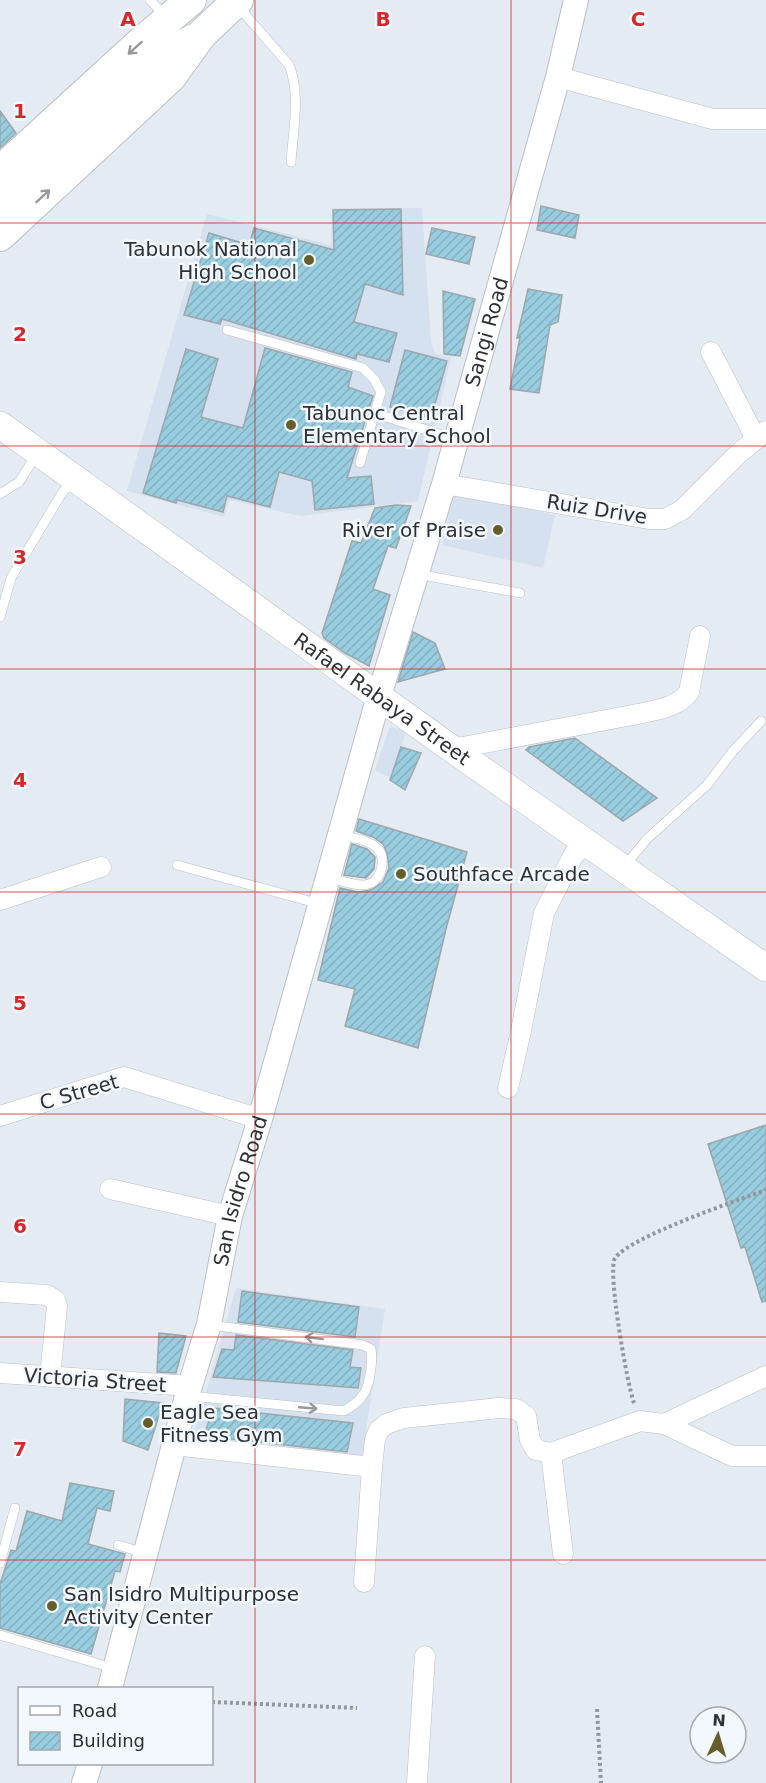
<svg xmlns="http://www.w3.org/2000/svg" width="766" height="1783" font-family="'DejaVu Sans',sans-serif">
<defs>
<pattern id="building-hatch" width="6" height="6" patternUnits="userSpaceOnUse" patternTransform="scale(1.5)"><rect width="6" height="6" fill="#98cddf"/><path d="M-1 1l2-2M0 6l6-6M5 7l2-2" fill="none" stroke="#83b0c0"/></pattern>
</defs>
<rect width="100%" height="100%" fill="#e4ebf3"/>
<g fill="#d5e1ef">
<polygon points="332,208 422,208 431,342 435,353 451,358 418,501 301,516 229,500 224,517 127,491 207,214 331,245"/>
<polygon points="454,492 555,515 543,568 442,545"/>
<polygon points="390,726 406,732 391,778 375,770"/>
<polygon points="236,1288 385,1309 361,1463 191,1444"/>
</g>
<g fill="url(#building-hatch)" stroke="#9da7ab" stroke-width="1.5">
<polygon points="0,111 16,133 0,148"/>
<polygon points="541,206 579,215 575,238 537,230"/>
<polygon points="401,209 403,295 365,284 354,322 397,333 389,362 357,354 356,359 222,319 220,324 184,315 209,233 249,245 254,228 334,250 333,210"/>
<polygon points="432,228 475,237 469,264 426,254"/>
<polygon points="528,289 562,295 558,322 550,325 539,393 510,389 520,337 517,338"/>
<polygon points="443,291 475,299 460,356 444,354"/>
<polygon points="265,348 352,372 348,387 373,396 347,478 371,476 374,504 315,510 312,481 279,472 270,507 227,496 223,512 177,500 176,503 143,493 186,349 218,359 201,417 243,428"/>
<polygon points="405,350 447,361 431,418 390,407"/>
<polygon points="396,505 411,506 396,548 388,546 373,589 390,595 369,666 345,653 324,638 322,633 352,541 361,543 375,508"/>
<polygon points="413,632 435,643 445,669 398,682"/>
<polygon points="575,738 657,798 623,821 526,750 529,747"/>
<polygon points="401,747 421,753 405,790 390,780"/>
<polygon points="359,819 467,852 446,929 418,1048 345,1026 355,989 318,980 340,888 358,892 371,890 383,882 389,868 387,853 383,844 373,837 356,831"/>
<polygon points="352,844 367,849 375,857 374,869 366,878 344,875"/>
<polygon points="766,1125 766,1301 762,1302 745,1247 741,1248 708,1144"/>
<polygon points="242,1291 359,1307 355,1337 238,1322"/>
<polygon points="159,1333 186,1336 176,1373 157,1372"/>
<polygon points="236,1335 353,1350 350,1367 361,1368 358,1388 213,1377 222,1349 234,1350"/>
<polygon points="125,1399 163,1403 148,1450 123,1441"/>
<polygon points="213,1408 353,1423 347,1452 204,1436"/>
<polygon points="70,1483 114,1491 110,1511 97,1508 88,1544 125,1554 120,1572 115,1571 91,1654 0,1628 0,1584 11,1550 16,1551 27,1511 62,1521"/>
</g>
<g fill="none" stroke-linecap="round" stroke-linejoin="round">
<g stroke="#b9c0c8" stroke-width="10">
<g id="service">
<polyline points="150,0 166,17"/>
<path d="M237,5L289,65C301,94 293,131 291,162"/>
<polyline points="227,330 363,368 374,379 381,392 360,463"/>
<polyline points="374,413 455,439"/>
<polyline points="0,494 19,482 37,454"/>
<polyline points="417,574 520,593"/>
<polyline points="0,617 11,578 62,493 73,480"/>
<polyline points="177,865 320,904"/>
<polyline points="624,867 647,839 707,785 733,751 761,721"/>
<path d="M329,878C340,880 352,885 362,885C380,886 388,861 378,849C370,840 353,838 342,835"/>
<path d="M189,1396L344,1411C352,1406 360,1401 365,1392C370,1381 373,1361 371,1349L363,1345L210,1325"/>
<polyline points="118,1545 144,1553"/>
<polyline points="0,1563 15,1508"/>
<polyline points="0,1635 113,1668"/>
</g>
</g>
<g stroke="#b9c0c8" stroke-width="21">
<g id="minor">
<polyline points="558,77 713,119 766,119"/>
<polyline points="711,352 756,439"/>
<polyline points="444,484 649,519 665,519 682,510 738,454 766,431"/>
<path d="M452,749L643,713C660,709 678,707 689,692L700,636"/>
<polyline points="0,900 101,867"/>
<polyline points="508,1088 521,1031 544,913 574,854 587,844"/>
<polyline points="0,1116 124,1077 260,1119"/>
<polyline points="110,1189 230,1216"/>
<polyline points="0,1292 47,1295 55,1300 57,1306 50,1377"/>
<polyline points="0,1373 190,1386"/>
<polyline points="664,1424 766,1376"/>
<polyline points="174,1445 372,1467 375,1439 379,1430 386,1424 404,1418 499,1408 516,1409 526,1416 530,1440 536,1450 551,1453 640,1421 664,1424 732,1456 766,1456"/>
<polyline points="551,1453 563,1554"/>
<polyline points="364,1582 372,1467"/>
<polyline points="417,1783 425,1656"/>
</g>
</g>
<g stroke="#b9c0c8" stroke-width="26">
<g id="tertiary">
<path id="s1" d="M110,1688L187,1396L209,1324L230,1216L260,1119L379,696L444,484L558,77L576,0"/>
<polyline points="84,1783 90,1764"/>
</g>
</g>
<g stroke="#b9c0c8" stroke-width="28">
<g id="secondary">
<path id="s2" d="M0,425L452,749L766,968"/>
</g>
</g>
<g stroke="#b9c0c8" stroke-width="32">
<g id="primary">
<polyline points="0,171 140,43 191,0"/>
<polyline points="0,205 155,60 194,39"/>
<polyline points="0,236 171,77 202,34 238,0"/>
</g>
</g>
<g stroke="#92979d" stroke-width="4" stroke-dasharray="3 3" stroke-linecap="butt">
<path d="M634,1403C627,1384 607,1270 615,1258C630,1237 738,1200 766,1190"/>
<polyline points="212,1702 357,1708"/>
<polyline points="597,1709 601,1783"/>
</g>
<use href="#service" stroke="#fff" stroke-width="9"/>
<use href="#minor" stroke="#fff" stroke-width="20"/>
<use href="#tertiary" stroke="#fff" stroke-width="24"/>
<use href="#secondary" stroke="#fff" stroke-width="27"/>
<use href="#primary" stroke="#fff" stroke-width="30"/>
</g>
<defs><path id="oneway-shaft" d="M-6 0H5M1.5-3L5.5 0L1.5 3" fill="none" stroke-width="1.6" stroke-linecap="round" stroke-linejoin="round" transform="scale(1.5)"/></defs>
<g stroke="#96989a">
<use href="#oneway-shaft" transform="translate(135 48) rotate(138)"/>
<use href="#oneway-shaft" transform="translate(43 196) rotate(-43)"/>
<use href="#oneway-shaft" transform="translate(314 1338) rotate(-173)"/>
<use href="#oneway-shaft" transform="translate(308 1408) rotate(5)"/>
</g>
<path fill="none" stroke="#d62828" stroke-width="1.5" stroke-opacity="0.55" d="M255,0V1783M511,0V1783M0,223H766M0,446H766M0,669H766M0,892H766M0,1114H766M0,1337H766M0,1560H766"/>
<g fill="#655e2b" stroke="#f2f8fe" stroke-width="2">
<circle cx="309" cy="260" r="6"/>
<circle cx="291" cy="425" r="6"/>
<circle cx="498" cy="530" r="6"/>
<circle cx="401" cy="874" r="6"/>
<circle cx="148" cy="1423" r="6"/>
<circle cx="52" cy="1606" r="6"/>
</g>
<g text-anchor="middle" stroke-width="5" stroke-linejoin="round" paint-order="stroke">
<g font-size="20" fill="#2e3134" stroke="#f2f8fe" text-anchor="start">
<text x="297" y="256" text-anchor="end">Tabunok National<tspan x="297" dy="23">High School</tspan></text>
<text x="303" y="420">Tabunoc Central<tspan x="303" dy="23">Elementary School</tspan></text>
<text x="486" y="537" text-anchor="end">River of Praise</text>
<text x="413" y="881">Southface Arcade</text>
<text x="160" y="1419">Eagle Sea<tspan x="160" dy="23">Fitness Gym</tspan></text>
<text x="64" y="1601">San Isidro Multipurpose<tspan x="64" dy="23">Activity Center</tspan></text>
</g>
<g font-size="20" fill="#2e3134" stroke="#f2f8fe">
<text dy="7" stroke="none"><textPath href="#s1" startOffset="1408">Sangi Road</textPath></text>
<text transform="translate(597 509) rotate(9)" y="7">Ruiz Drive</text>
<text dy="7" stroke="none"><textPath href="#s2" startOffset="470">Rafael Rabaya Street</textPath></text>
<text transform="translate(79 1092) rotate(-16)" y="7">C Street</text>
<text dy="7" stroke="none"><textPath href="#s1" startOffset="514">San Isidro Road</textPath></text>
<text transform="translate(95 1380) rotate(4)" y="7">Victoria Street</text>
</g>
</g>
<g font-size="20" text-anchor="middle" font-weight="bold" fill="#d62828" stroke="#f2f8fe" stroke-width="5" stroke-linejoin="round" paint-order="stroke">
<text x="128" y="26">A</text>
<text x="383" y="26">B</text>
<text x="638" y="26">C</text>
<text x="20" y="118">1</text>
<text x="20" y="341">2</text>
<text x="20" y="564">3</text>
<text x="20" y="787">4</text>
<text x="20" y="1010">5</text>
<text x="20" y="1233">6</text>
<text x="20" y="1456">7</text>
</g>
<rect x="18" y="1687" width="195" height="78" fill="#f2f8fe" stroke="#a4a8ad" stroke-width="1.5"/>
<rect x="30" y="1706" width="30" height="9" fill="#ffffff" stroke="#a4a8ad" stroke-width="1.5"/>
<text x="72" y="1717" font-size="18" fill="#2e3134">Road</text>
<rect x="30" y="1732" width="30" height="18" fill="url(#building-hatch)" stroke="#a4a8ad" stroke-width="1.5"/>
<text x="72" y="1747" font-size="18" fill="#2e3134">Building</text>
<g transform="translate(718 1735) rotate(4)"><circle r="28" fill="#f2f8fe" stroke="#a4a8ad" stroke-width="1.5"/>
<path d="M0-4.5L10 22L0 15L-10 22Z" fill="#655e2b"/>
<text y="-9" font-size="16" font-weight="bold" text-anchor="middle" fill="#2e3134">N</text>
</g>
</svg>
